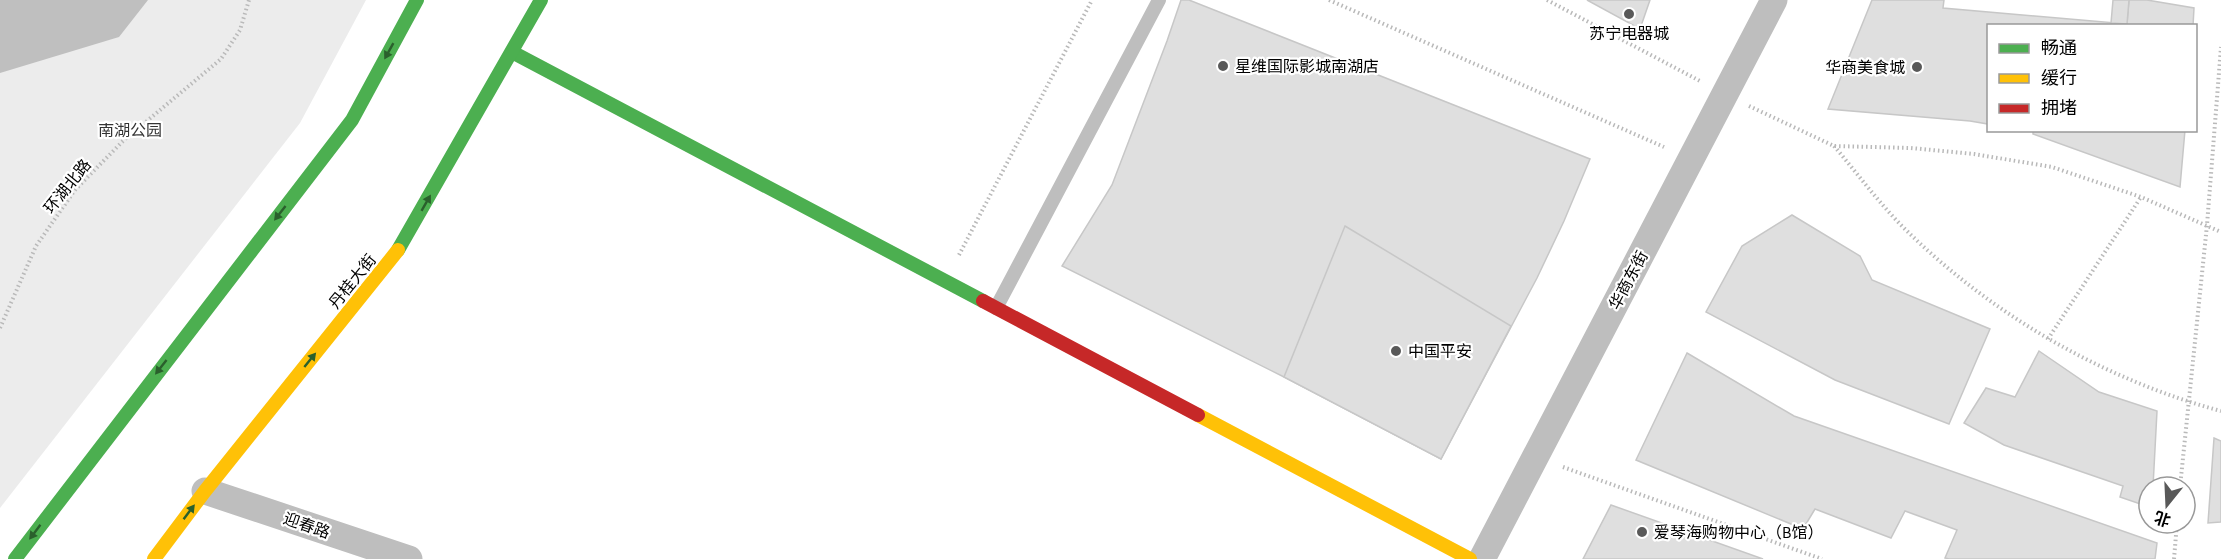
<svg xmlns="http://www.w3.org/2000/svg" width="2221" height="559" font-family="'Source Sans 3','Noto Sans SC',sans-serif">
<rect width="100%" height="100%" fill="#fff"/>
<polygon fill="#ececec" points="0,0 366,0 300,123 0,508"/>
<polygon fill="#bfbfbf" points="0,0 148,0 119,37 0,73"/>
<g fill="#dfdfdf" stroke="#c7c7c7" stroke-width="1.5">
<polygon points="1181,0 1189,0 1590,159 1564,221 1537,278 1441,459 1284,377 1062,266 1112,185 1167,41"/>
<polygon points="1587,0 1650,0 1640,29"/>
<polygon points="1872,0 1944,0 1943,8 2127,24 2129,0 2147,0 2194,8 2193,26 1988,26 1988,124 1970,121 1828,109"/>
<polygon points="2113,0 2129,0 2127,24 2111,23"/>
<polygon points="2033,130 2185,130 2180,187 2033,134"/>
<polygon points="1792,215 1860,256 1872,280 1990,329 1949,424 1835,380 1706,312 1742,246"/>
<polygon points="1345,226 1511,326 1441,459 1284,377"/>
<polygon points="2039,351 2099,392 2157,411 2153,487 2149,487 2149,507 2120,497 2123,486 2004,445 1964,423 1986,388 2015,397"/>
<polygon points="1687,353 1794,416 2157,543 2155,559 1949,559 1945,558 1957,530 1905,511 1891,538 1815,509 1803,529 1636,460"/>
<polygon points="2214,438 2221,441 2221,522 2208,523"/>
<polygon points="1611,505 1763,559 1583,559"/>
</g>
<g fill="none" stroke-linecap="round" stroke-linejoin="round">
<g stroke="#b9b9b9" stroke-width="4" stroke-dasharray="1.5 3" stroke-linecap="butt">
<polyline points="1329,0 1664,147"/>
<polyline points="1547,0 1700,81"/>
<polyline points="1749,106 1834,146 1911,148 1974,154 2052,167 2141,197 2221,232"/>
<path d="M1834,146C1858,174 1881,206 1908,232C1994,316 2105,380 2221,411"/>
<polyline points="959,255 1092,0"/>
<polyline points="0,328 36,246 75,190 123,141 221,59 240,30 249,0"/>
<polyline points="2048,339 2141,197"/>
<polyline points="1563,467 1822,559"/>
<polyline points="2180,487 2207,225 2221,47"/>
<polyline points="2174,559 2177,523"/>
</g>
<polyline stroke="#bebebe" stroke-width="14" points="996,308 1159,0"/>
<g stroke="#bebebe" stroke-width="27">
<polyline points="205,491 409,559"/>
<polyline points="1482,559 1774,0"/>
</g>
<g stroke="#4caf50" stroke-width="14">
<polyline points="512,52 983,301"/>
<polyline points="398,250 541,0"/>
<polyline points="15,559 352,120 417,0"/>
</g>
<g stroke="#ffc107" stroke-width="14">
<polyline points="1198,415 1470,559"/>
<polyline points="154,559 205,491 398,250"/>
</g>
<polyline stroke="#c62828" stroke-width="14" points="983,301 1198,415"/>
</g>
<defs><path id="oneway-solid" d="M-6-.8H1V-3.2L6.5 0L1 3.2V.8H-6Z" transform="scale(1.5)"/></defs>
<g fill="#2a602c">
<use href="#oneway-solid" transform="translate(389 51) rotate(119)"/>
<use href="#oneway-solid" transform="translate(426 203) rotate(-60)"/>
<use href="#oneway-solid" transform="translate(280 213) rotate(128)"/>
<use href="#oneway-solid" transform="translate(310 360) rotate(-51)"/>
<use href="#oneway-solid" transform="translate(161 367) rotate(128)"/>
<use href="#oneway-solid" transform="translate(189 512) rotate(-53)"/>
<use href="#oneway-solid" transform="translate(35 532) rotate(127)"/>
</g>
<g fill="#595959" stroke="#fff" stroke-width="2">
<circle cx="1629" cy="14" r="6"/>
<circle cx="1223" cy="66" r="6"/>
<circle cx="1917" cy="67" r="6"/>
<circle cx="1396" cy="351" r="6"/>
<circle cx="1642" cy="532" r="6"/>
</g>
<g text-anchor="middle" stroke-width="4.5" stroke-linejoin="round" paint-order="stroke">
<g font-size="16" fill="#000" stroke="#fff" text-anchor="start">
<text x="1629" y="39" text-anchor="middle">苏宁电器城</text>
<text x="1235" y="72">星维国际影城南湖店</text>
<text x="1905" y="73" text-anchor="end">华商美食城</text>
<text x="1408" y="357">中国平安</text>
<text x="1654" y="538">爱琴海购物中心（B馆）</text>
</g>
<g font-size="16" fill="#333" stroke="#fff">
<text x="130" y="136">南湖公园</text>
</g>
<g font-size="16" fill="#000" stroke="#fff">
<text transform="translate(67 186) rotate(-51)" y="6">环湖北路</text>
<text transform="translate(1628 280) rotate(-62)" y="6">华商东街</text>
<text transform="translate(352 281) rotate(-51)" y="6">丹桂大街</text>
<text transform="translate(307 525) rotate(19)" y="6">迎春路</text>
</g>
</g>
<rect x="1987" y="24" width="210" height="108" fill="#ffffff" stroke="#999999" stroke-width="1.5"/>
<rect x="1999" y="44" width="30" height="9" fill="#4caf50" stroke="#999999" stroke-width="1.5"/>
<text x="2041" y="54" font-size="18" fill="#000000">畅通</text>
<rect x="1999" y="74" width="30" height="9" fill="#ffc107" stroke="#999999" stroke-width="1.5"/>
<text x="2041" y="84" font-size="18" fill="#000000">缓行</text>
<rect x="1999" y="104" width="30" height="9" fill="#c62828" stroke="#999999" stroke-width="1.5"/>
<text x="2041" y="114" font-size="18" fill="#000000">拥堵</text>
<g transform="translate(2167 505) rotate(198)"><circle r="28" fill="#ffffff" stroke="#999999" stroke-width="1.5"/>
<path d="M0-4.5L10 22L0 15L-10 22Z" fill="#595959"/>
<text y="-9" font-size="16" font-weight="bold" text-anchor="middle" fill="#000000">北</text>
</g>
</svg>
